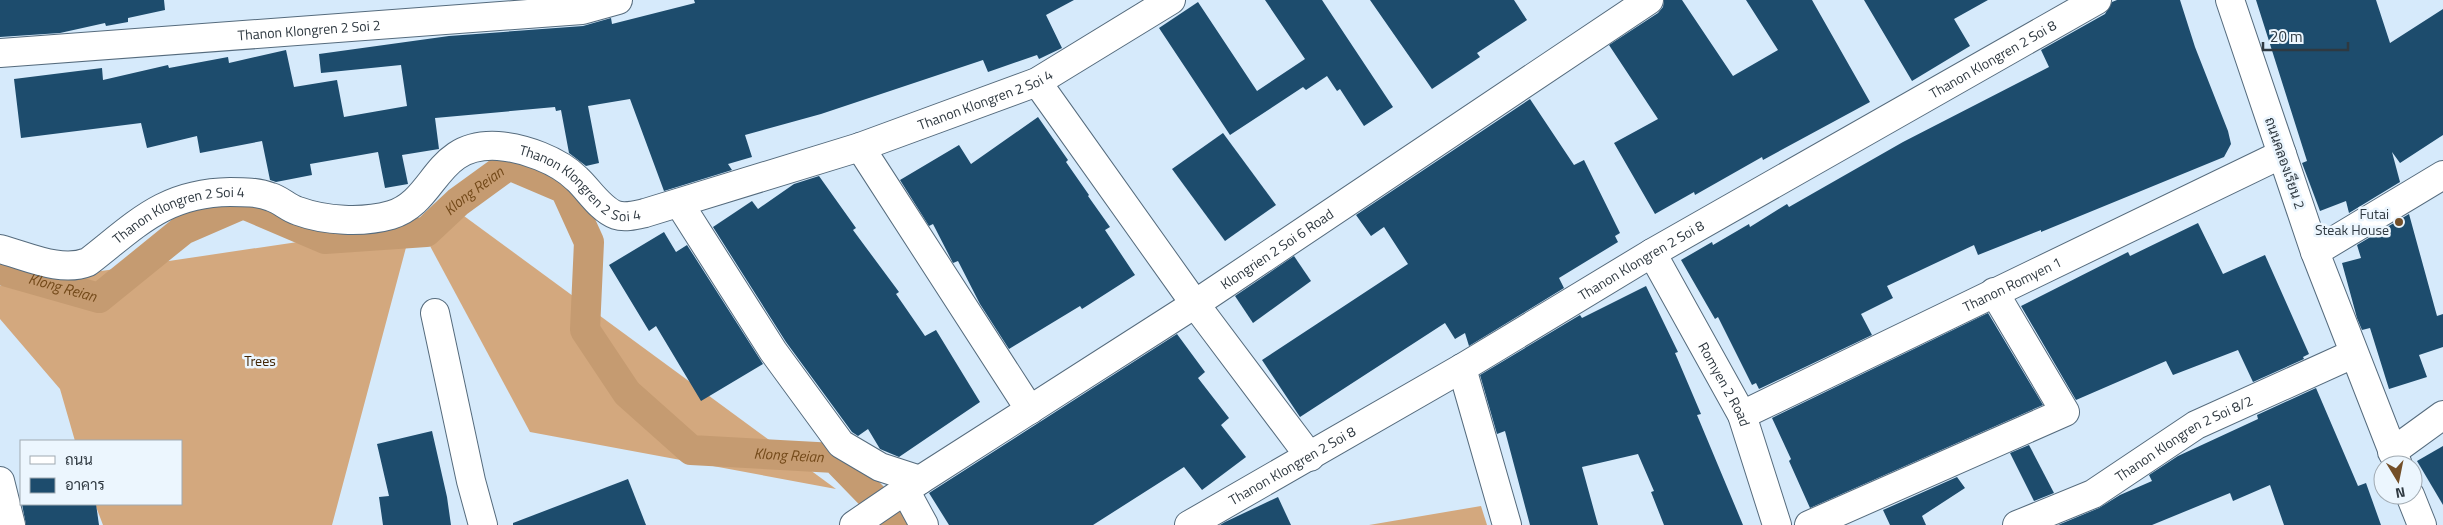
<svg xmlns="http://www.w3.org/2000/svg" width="2443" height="525" font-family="'Titillium Web',Sarabun,sans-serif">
<rect width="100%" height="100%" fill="#d6eafb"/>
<g fill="#d3a87e">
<polygon points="464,216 836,489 530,432 430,246"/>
<polygon points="412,225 332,525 103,525 95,504 181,504 181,441 75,441 60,389 0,319 0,286"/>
<polygon points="1481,506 1487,525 1369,525"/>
</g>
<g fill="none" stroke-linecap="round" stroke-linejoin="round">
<path stroke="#c59b71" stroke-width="30" id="s1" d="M0,270L99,298L183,230L243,204L325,239L426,232L458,202L509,165L565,189L589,242L585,330L627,393L691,450L835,458L900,525"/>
</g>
<g fill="#1d4c6d">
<polygon points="0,0 164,0 165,10 128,18 128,22 106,26 105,23 60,33 0,37"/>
<polygon points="694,0 1074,0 1046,15 1062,48 1039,59 1037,55 988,72 983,60 821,114 745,135 752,157 728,164 732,170 664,191 630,99 588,106 599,163 586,166 569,153 561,110 556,111 555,107 435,118 439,149 402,155 408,184 385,188 378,152 310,164 312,175 276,182 270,180 262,141 200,153 197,136 147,148 141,123 21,138 14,79 102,68 103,80 168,65 169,68 228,57 229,63 286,50 294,87 337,80 344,117 407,106 401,65 321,73 319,54 449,36 583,26 611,18 612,24 695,3"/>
<polygon points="1265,0 1322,0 1393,107 1364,126 1340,89 1337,91 1327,76 1306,90 1303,87 1230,135 1159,28 1198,2 1257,91 1305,59"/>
<polygon points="1370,0 1514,0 1527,20 1477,53 1480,57 1432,89"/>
<polygon points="1664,0 1682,0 1733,76 1778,50 1746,0 1812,0 1870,102 1763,160 1762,157 1695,195 1694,192 1655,214 1614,143 1658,119 1609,45 1658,13 1663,7"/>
<polygon points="1864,0 1988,0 1954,19 1970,46 1912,81"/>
<polygon points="2117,0 2180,0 2195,47 2228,131 2231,144 2224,157 2041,232 2041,230 1978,255 1974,245 1887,286 1893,298 1861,314 1872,335 1759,389 1756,383 1752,385 1718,317 1715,319 1681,260 1712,242 1713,245 1749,224 1750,227 1787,204 1789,207 1903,142 2049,67 2041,50 2105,14 2112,2"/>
<polygon points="2256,0 2376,0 2390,43 2443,9 2443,135 2400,163 2392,152 2400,182 2349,213 2346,201 2320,211 2302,163 2307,161"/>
<polygon points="1530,99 1574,165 1584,160 1620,233 1615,236 1618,242 1559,278 1564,288 1469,346 1465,333 1455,339 1445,323 1300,417 1262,360 1408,264 1384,227 1371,236 1356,215"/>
<polygon points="1038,117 1068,160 1066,162 1089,195 1088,196 1110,227 1105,230 1135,275 1082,309 1080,306 1009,349 980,304 958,261 953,263 933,224 929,226 900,180 959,145 971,164"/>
<polygon points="1223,133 1276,205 1225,241 1172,169"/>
<polygon points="819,176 856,228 853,230 899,292 896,294 925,336 936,330 980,402 899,457 880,449 868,429 858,436 852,432 786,342 713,227 752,201 758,209 794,184"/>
<polygon points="2409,214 2437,316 2443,314 2443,347 2419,355 2427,377 2389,389 2370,328 2362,330 2357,318 2342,263 2361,258 2357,245"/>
<polygon points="2198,223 2223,274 2265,255 2309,354 2303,357 2304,359 2253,382 2238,350 2173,375 2166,361 2076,400 2021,306 2128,252 2130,256"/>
<polygon points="664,232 676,252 687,245 763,364 701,401 656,326 649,331 609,265"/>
<polygon points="1294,256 1311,281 1253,323 1235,296"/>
<polygon points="1646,286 1678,352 1675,353 1701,414 1697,415 1743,525 1664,525 1651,492 1654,491 1638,454 1582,467 1598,525 1530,525 1505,431 1497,434 1480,375 1580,315 1582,318"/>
<polygon points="1988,313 2043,405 1810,508 1789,461 1791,459 1772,418"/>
<polygon points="1177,334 1205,372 1198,378 1229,418 1221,425 1246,457 1202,490 1184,467 1093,525 949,525 929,493"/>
<polygon points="2316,388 2358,486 2366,483 2381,525 2284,525 2270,485 2233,501 2230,493 2152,525 2058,525 2099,508 2120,495 2152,481 2149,475 2178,456 2258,419 2257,415"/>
<polygon points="432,431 447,497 451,525 383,525 379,497 389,496 377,444"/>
<polygon points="2029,445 2054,493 2034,501 2010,453"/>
<polygon points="2443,446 2443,505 2417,461"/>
<polygon points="1957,477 1965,488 1922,516 1926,525 1890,525 1883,510"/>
<polygon points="628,479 646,525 513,525 513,523"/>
<polygon points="1278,497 1291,525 1220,525 1225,522"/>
<polygon points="22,504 96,504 99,525 26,525"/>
</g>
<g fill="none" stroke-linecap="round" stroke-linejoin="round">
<g stroke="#556b7d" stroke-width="30">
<g id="minor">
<polyline points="2230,0 2315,252 2398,465"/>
<path id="s2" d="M0,53L582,10L618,0"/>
<polyline points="1037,82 1195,304 1310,457"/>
<polyline points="860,147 1030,410"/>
<polyline points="679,203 773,351 841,444 880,467 920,480"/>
<path id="s3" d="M0,249C27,256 61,273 88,262C137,224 164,193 230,192C244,192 258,192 271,197C281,200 288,208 298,211C325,221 363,223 391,215C437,201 434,142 498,146C524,148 558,160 577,179C589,190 600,209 616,215C625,218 636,215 645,213L860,147L1037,82L1171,0"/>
<polyline points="2315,252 2443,175"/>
<path id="s4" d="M1652,253L1742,415L1777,525"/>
<polyline points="435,313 471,481 483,525"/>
<polyline points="1462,368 1507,525"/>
<path id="s5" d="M1742,415L2282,154"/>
<polyline points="2392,452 2443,415"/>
<polyline points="0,481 11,525"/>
<polyline points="905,490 924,525"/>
<polyline points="2410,495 2422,525"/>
<path id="s6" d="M854,525L920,480L1195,304L1649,0"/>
<path id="s7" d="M1189,525L1462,368L1652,253L2097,0"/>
<polyline points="1809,525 2065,412 1994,292"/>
<path id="s8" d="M2017,525L2093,494L2196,425L2353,354"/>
</g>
</g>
<use href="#minor" stroke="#fff" stroke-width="28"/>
</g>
<circle fill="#734f29" stroke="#ecf6fe" stroke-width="2" cx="2399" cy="222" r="5"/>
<g text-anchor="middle" stroke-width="5" stroke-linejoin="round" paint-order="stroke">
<g font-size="14" fill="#2f3941" stroke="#ecf6fe">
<text dy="5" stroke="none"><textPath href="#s2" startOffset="310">Thanon Klongren 2 Soi 2</textPath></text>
<text dy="5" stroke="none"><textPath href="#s7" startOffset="929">Thanon Klongren 2 Soi 8</textPath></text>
<text dy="5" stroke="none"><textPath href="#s3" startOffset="1081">Thanon Klongren 2 Soi 4</textPath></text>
<text transform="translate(2285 163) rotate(71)" y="5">ถนนคลองเรียน 2</text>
<text dy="5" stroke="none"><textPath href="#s3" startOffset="646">Thanon Klongren 2 Soi 4</textPath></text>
<text dy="5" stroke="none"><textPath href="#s3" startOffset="196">Thanon Klongren 2 Soi 4</textPath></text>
<text dy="5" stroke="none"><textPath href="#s6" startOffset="505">Klongrien 2 Soi 6 Road</textPath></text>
<text dy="5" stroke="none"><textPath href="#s7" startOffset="524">Thanon Klongren 2 Soi 8</textPath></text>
<text dy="5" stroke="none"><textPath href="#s5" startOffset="300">Thanon Romyen 1</textPath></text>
<text dy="5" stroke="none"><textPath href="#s4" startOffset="150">Romyen 2 Road</textPath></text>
<text dy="5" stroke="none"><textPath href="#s8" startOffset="189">Thanon Klongren 2 Soi 8/2</textPath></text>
<text dy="5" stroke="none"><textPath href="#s7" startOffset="119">Thanon Klongren 2 Soi 8</textPath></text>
</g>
<g font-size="14" fill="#2f3941" stroke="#ecf6fe" text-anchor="end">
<text x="2389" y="219">Futai<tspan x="2389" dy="16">Steak House</tspan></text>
</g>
<g font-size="14" fill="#422503" stroke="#ecf6fe">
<text x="260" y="366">Trees</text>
</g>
<g font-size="15" font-style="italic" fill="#734919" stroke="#ecf6fe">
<text dy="5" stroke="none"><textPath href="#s1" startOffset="530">Klong Reian</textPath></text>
<text dy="5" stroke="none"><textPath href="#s1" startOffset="65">Klong Reian</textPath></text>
<text dy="5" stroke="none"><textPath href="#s1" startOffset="1040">Klong Reian</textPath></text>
</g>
</g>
<rect x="20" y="440" width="162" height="65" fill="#ecf6fe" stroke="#a0aab2"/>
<rect x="30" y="456" width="25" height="8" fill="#ffffff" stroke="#a0aab2"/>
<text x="65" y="465" font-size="15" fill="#2f3941">ถนน</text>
<rect x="30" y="478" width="25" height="15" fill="#1d4c6d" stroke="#a0aab2"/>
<text x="65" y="490" font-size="15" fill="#2f3941">อาคาร</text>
<g transform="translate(2398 480) rotate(170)"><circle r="24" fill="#ecf6fe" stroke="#a0aab2"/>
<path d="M0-4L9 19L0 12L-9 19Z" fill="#734f29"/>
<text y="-8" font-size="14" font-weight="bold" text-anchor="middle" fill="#2f3941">N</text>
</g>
<path d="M2263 42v8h85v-8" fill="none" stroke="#2f3941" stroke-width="2.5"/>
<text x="2270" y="42" font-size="15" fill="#2f3941" stroke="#ecf6fe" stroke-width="4" paint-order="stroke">20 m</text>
</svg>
